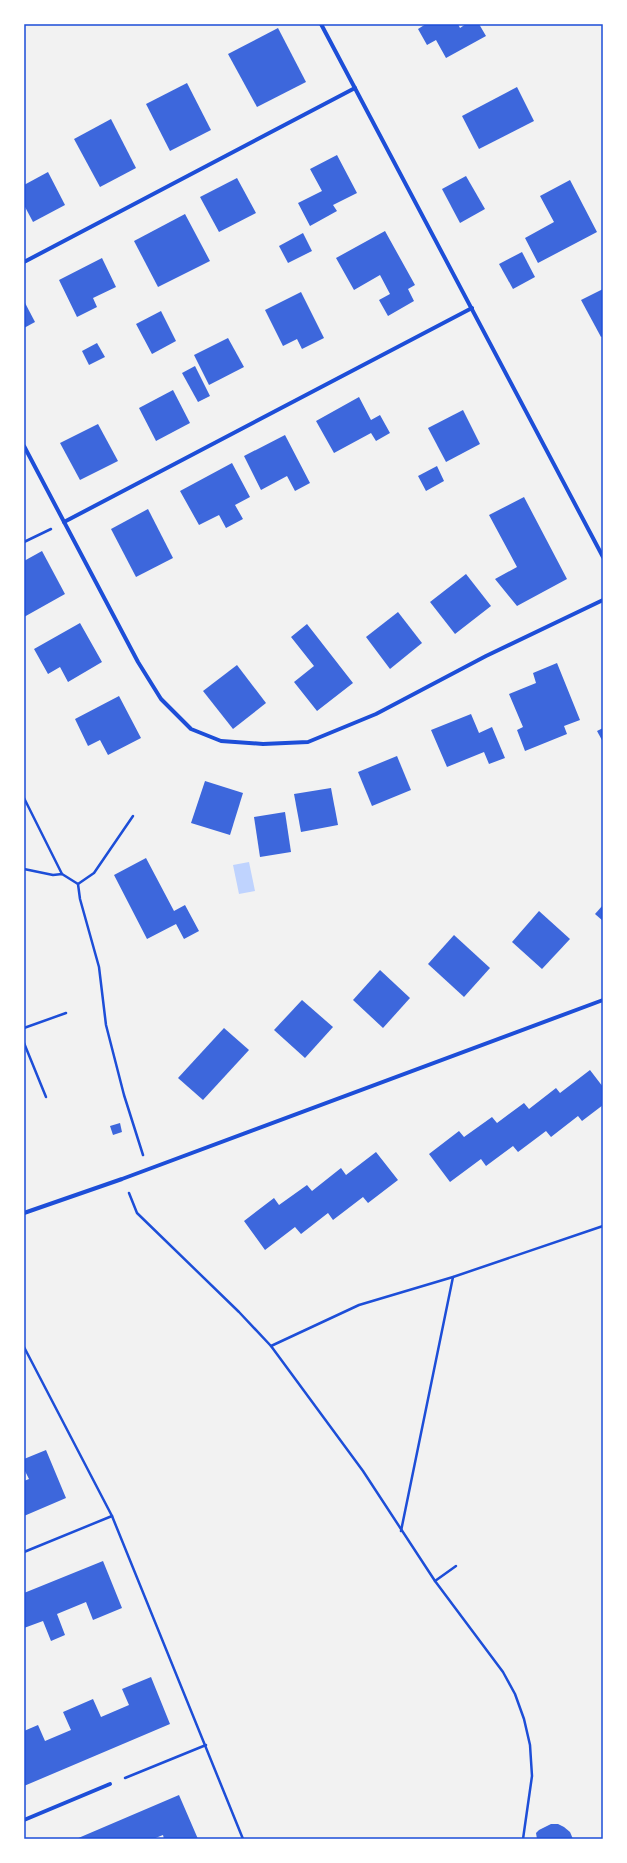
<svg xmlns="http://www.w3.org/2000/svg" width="627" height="1863" font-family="'Archivo Narrow',sans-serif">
<rect width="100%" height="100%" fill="#f2f2f2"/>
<polygon fill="#bfd3fe" points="249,862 255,891 239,894 233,865"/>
<g fill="#3d67dc">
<polygon points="426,24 458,24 460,28 466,24 479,24 486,36 446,58 436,40 427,45 418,29"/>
<polygon points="278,28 306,82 257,107 228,54"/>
<polygon points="187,83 211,130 170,151 146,104"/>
<polygon points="517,87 534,121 479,149 462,116"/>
<polygon points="111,119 136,168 100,187 74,139"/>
<polygon points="337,155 357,193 333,205 337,211 310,226 298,203 322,191 310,169"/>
<polygon points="48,172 65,205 33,222 24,205 24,185"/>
<polygon points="466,176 485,209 460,223 442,189"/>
<polygon points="237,178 256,213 219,232 200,197"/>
<polygon points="570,180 597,232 538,263 525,238 554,222 540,196"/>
<polygon points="185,214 210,261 158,287 134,241"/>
<polygon points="385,231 415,285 408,289 414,301 388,316 379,300 390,294 380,275 354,290 336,258"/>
<polygon points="303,233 312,251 288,263 279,246"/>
<polygon points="522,252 535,277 513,289 499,264"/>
<polygon points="102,258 116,287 93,298 97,307 77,317 59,280"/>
<polygon points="603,289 603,336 601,337 581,300"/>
<polygon points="301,292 324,338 302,349 297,339 283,346 265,310"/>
<polygon points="24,301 35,322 24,328"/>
<polygon points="161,311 176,341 152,354 136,324"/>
<polygon points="228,338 244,367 209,385 194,355"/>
<polygon points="97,343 105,357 89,365 82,351"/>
<polygon points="195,366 210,396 198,402 182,373"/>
<polygon points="173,390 190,423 156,441 139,408"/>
<polygon points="359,397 371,420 380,415 390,433 376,441 371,433 334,453 316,421"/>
<polygon points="463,410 480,444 446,462 428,428"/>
<polygon points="98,424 118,461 80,480 60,443"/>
<polygon points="285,435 310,483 295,491 287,476 261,490 244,456"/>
<polygon points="232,463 250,497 235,505 243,519 226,528 219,515 199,525 180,491"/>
<polygon points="437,466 444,481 426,491 418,476"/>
<polygon points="524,497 567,579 517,606 495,579 517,567 489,515"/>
<polygon points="148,509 173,558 136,577 111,529"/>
<polygon points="42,551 65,594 24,617 24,561"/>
<polygon points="466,574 491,606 455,634 430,602"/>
<polygon points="398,612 422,643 390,669 366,637"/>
<polygon points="80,623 102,662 68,682 60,667 48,674 34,649"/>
<polygon points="307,624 353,683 317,711 294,682 314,666 291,637"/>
<polygon points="557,663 580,720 564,726 567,734 525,751 517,730 523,727 509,694 536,683 533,673"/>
<polygon points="237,665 266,703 233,729 203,691"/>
<polygon points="119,696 141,738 108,755 100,740 88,746 75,719"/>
<polygon points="471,714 479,733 492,727 505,758 489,764 484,752 447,767 431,730"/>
<polygon points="603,728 603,742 597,731"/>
<polygon points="397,756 411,790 372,806 358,772"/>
<polygon points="205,781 243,793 230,835 191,823"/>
<polygon points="331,788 338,825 301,832 294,794"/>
<polygon points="285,812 291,852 260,857 254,817"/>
<polygon points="146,858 174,911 185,905 199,931 184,939 176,924 147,939 114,875"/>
<polygon points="603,905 603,921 595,914"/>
<polygon points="539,911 570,939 542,969 512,942"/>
<polygon points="454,935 490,968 464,997 428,964"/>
<polygon points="380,970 410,998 383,1028 353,1000"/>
<polygon points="302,1000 333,1027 305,1058 274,1030"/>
<polygon points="224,1028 249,1050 203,1100 178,1078"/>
<polygon points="590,1070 603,1087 603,1105 582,1121 578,1116 551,1137 546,1131 518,1152 513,1146 486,1166 481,1159 450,1182 429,1154 459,1131 464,1137 492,1117 497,1123 524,1103 529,1109 556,1088 560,1093"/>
<polygon points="120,1123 122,1132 113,1135 110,1126"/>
<polygon points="376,1152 398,1180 368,1203 363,1197 333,1220 328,1213 301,1234 295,1227 265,1250 244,1221 274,1198 279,1205 307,1185 312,1191 341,1168 346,1175"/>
<polygon points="46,1450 66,1498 24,1516 24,1481 29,1479 24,1469 24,1459"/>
<polygon points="103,1561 122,1608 93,1620 86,1602 57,1614 65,1635 51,1641 43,1621 24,1628 24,1593"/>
<polygon points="151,1677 170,1724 24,1786 24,1731 38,1725 45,1741 71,1730 63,1712 93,1699 101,1717 129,1705 122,1689"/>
<polygon points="179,1795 198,1839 164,1839 163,1835 153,1839 76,1839"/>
<polygon points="551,1824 558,1824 564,1827 570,1832 573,1839 537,1839 536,1833 539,1830"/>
</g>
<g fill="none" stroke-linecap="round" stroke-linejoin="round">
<g stroke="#1d4ed8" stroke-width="2.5">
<polyline points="24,542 51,529"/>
<polyline points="24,798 62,874"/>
<polyline points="24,869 53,875 62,874 78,884 94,873 133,816"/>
<polyline points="78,884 80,899 99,967 106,1025 124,1095 143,1155"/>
<polyline points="24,1028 66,1013"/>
<polyline points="24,1043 46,1097"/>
<polyline points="129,1193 137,1213 239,1312 271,1346 363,1471 435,1581 503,1672 515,1694 524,1719 530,1745 532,1776 523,1839"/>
<polyline points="271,1346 359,1305 453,1277 603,1226"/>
<polyline points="24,1347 112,1516 243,1839"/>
<polyline points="401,1531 453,1277"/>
<polyline points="24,1552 112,1516"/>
<polyline points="435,1581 456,1566"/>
<polyline points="125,1778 206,1745"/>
</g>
<g stroke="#1d4ed8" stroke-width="4">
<polyline points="321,24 603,557"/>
<polyline points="24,262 355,88"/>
<polyline points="24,446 138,662 161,699 191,729 221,741 263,744 308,742 376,714 486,656 603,600"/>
<polyline points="64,522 472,308"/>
<polyline points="24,1213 122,1179 603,1000"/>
<polyline points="24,1820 110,1784"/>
</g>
</g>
<rect width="627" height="1863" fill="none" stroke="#ffffff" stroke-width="50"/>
<rect x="25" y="25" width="577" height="1813" fill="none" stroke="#1d4ed8" stroke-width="1.5"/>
</svg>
